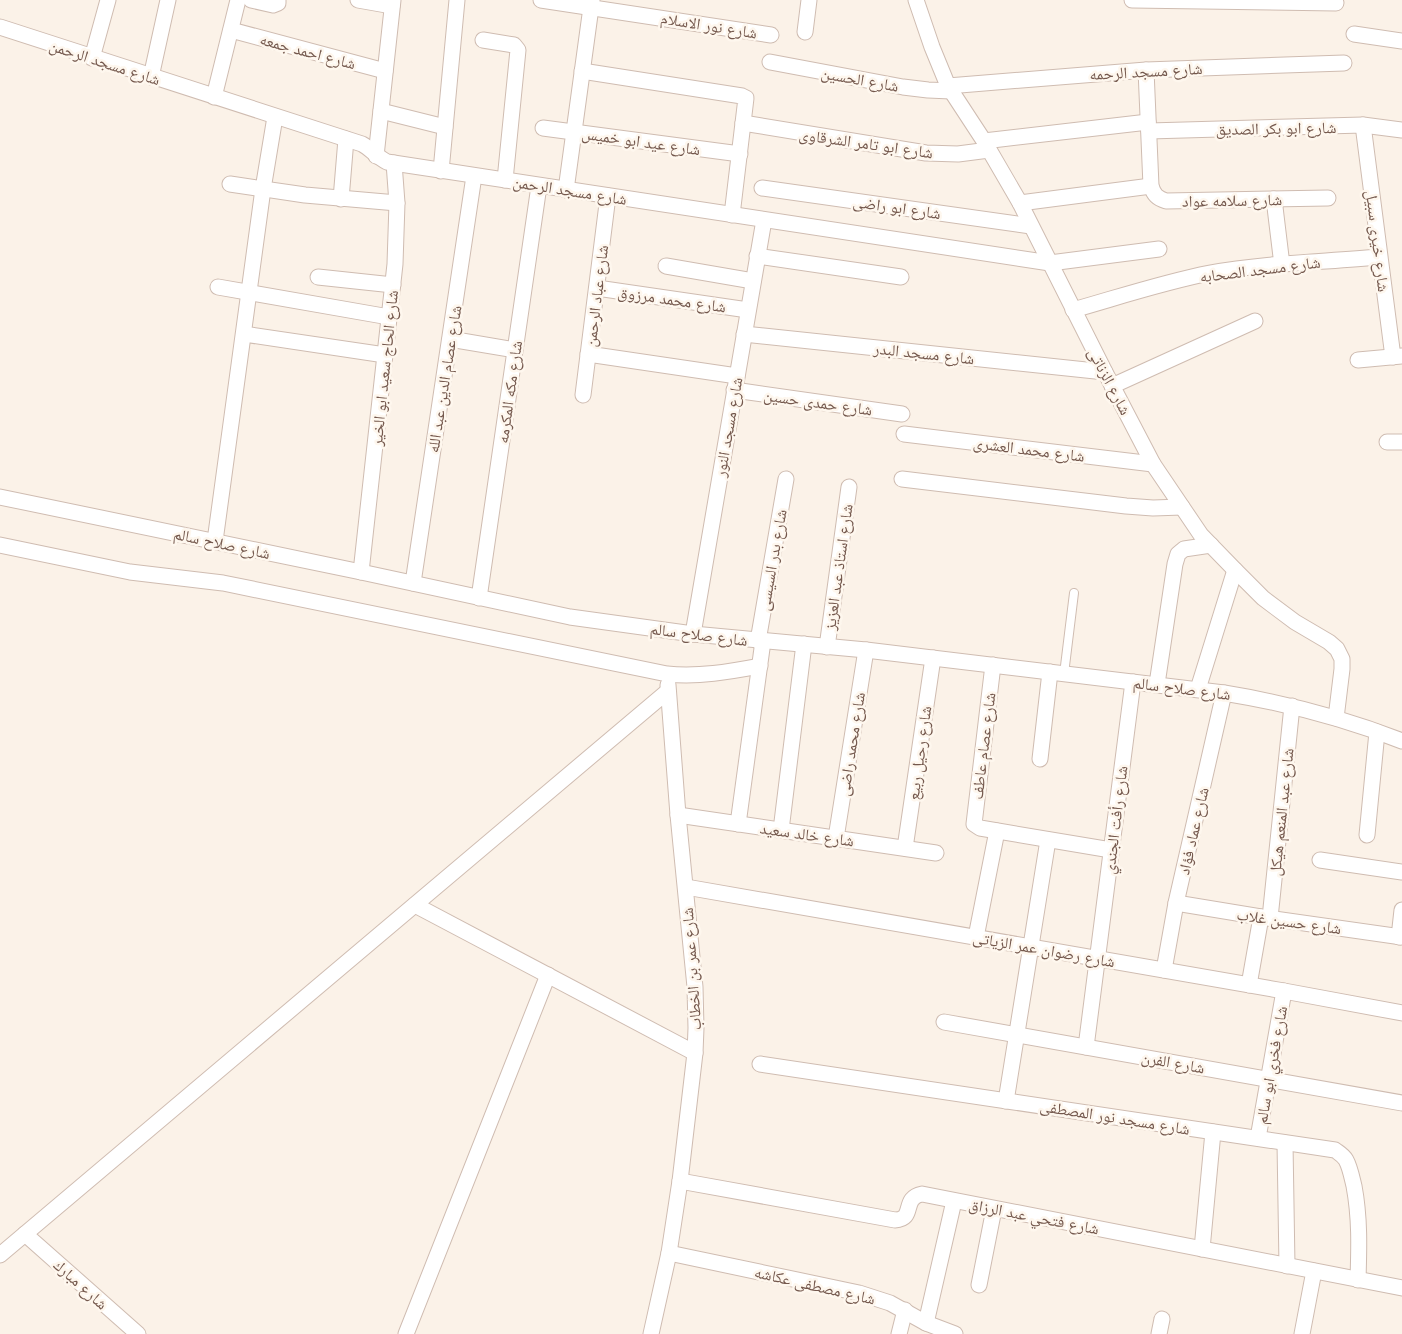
<svg xmlns="http://www.w3.org/2000/svg" width="1402" height="1334" font-family="Arial,'Noto Naskh Arabic',sans-serif">
<rect width="100%" height="100%" fill="#fbf2e8"/>
<g fill="none" stroke-linecap="round" stroke-linejoin="round">
<g stroke="#cfbcb1" stroke-width="10">
<polyline id="lane" points="1064,674 1074,593"/>
</g>
<g stroke="#cfbcb1" stroke-width="17">
<g id="street">
<polyline points="251,0 273,5 278,3 278,0"/>
<polyline points="358,0 392,6"/>
<polyline points="541,0 771,35"/>
<polyline points="916,0 932,47 948,86 984,141 1020,203 1105,372 1153,464 1201,535 1235,570 1263,598 1295,622 1329,642 1337,649 1342,659 1342,669 1336,718"/>
<polyline points="1132,0 1336,3"/>
<path d="M0,27L362,144C371,149 377,157 387,162L1050,263L1159,249"/>
<polyline points="231,30 385,71"/>
<polyline points="805,32 809,0"/>
<polyline points="1354,34 1402,41"/>
<polyline points="483,40 514,45 518,50 505,180"/>
<polyline points="92,58 108,0"/>
<polyline points="770,62 903,87 928,90 951,91"/>
<path d="M1146,70L1151,186C1154,195 1157,198 1166,201L1328,198"/>
<polyline points="582,71 742,96 746,98 732,215"/>
<polyline points="151,77 168,0"/>
<polyline points="948,86 1146,70 1344,63"/>
<polyline points="214,97 238,0"/>
<polyline points="381,111 445,127"/>
<polyline points="743,123 926,153 958,154 989,150"/>
<polyline points="1363,125 1393,357"/>
<polyline points="543,128 740,154"/>
<polyline points="1149,131 1363,125 1402,130"/>
<polyline points="984,141 1148,122"/>
<polyline points="376,156 393,0"/>
<polyline points="441,171 457,0"/>
<polyline points="230,184 305,195 397,203"/>
<polyline points="762,188 1031,226"/>
<polyline points="566,190 592,0"/>
<polyline points="341,199 346,139"/>
<polyline points="1274,199 1282,265"/>
<polyline points="1020,203 1151,186"/>
<polyline points="757,256 901,277"/>
<polyline points="666,266 753,281"/>
<polyline points="318,277 393,285"/>
<polyline points="218,287 389,317"/>
<polyline points="597,288 748,310"/>
<path d="M1073,310C1119,297 1164,282 1210,273C1265,263 1324,262 1379,257"/>
<polyline points="244,334 385,355"/>
<polyline points="744,334 1105,372"/>
<polyline points="450,339 515,350"/>
<polyline points="588,354 737,376"/>
<polyline points="1358,360 1402,356"/>
<polyline points="1112,386 1255,321"/>
<polyline points="734,390 902,414"/>
<polyline points="583,395 608,196"/>
<polyline points="904,434 1153,464"/>
<polyline points="1387,442 1402,442"/>
<polyline points="902,479 1126,506 1153,508 1182,507"/>
<path d="M0,497L361,572L570,617L693,634L866,650L1224,693C1285,703 1344,718 1402,741"/>
<polyline points="215,541 263,189 275,117"/>
<path d="M0,545L130,572L223,583L667,674C699,677 728,672 760,666"/>
<polyline points="361,572 395,264 397,203 394,163"/>
<polyline points="413,583 474,176"/>
<polyline points="479,598 539,186"/>
<polyline points="693,634 764,220"/>
<polyline points="758,641 786,479"/>
<polyline points="827,647 849,487"/>
<polyline points="993,665 974,824 980,828 1111,850"/>
<polyline points="1157,684 1175,564 1178,554 1184,549 1211,545"/>
<polyline points="1198,689 1235,570"/>
<polyline points="1040,759 1050,672"/>
<polyline points="678,815 936,853"/>
<polyline points="738,824 763,641"/>
<polyline points="781,830 804,644"/>
<polyline points="1367,835 1377,732"/>
<polyline points="836,838 866,650"/>
<polyline points="905,848 933,658"/>
<polyline points="1320,860 1402,872"/>
<polyline points="686,887 1284,991 1402,1013"/>
<polyline points="1176,903 1261,917 1402,937"/>
<polyline points="415,905 695,1053"/>
<polyline points="1270,918 1292,706"/>
<polyline points="976,937 997,831"/>
<polyline points="1399,937 1402,910"/>
<polyline points="1164,970 1176,903 1224,693"/>
<polyline points="1249,985 1261,917"/>
<polyline points="944,1022 1402,1103"/>
<polyline points="1086,1047 1133,682"/>
<path d="M760,1064L1335,1150C1339,1153 1343,1155 1346,1160C1350,1167 1352,1178 1354,1186C1360,1218 1359,1248 1358,1280"/>
<polyline points="1006,1101 1048,840"/>
<polyline points="1258,1138 1284,991"/>
<polyline points="1285,1143 1287,1266"/>
<path d="M680,1181L895,1220C916,1219 901,1198 922,1194L1402,1288"/>
<polyline points="25,1234 138,1334"/>
<polyline points="1202,1249 1213,1132"/>
<polyline points="669,1253 859,1293 890,1303 926,1323 955,1334"/>
<polyline points="0,1255 668,691"/>
<polyline points="979,1285 994,1209"/>
<polyline points="926,1323 954,1201"/>
<polyline points="406,1334 548,975"/>
<polyline points="651,1334 669,1253 680,1181 695,1053 696,1028 695,987 678,815 668,685"/>
<polyline points="899,1334 905,1310"/>
<polyline points="1159,1334 1162,1319"/>
<polyline points="1302,1334 1314,1271"/>
</g>
</g>
<use href="#lane" stroke="#fff" stroke-width="8"/>
<use href="#street" stroke="#fff" stroke-width="15"/>
</g>
<g text-anchor="middle" stroke-width="5" stroke-linejoin="round" paint-order="stroke">
<g font-size="16" fill="#74584d" stroke="#fef7ee">
<text transform="translate(709 25) rotate(9)" y="6">شارع نور الاسلام</text>
<text transform="translate(308 51) rotate(15)" y="6">شارع احمد جمعه</text>
<text transform="translate(105 62) rotate(18)" y="6">شارع مسجد الرحمن</text>
<text transform="translate(1146 71) rotate(-3)" y="6">شارع مسجد الرحمه</text>
<text transform="translate(860 79) rotate(10)" y="6">شارع الحسين</text>
<text transform="translate(1276 128) rotate(-1)" y="6">شارع ابو بكر الصديق</text>
<text transform="translate(641 141) rotate(8)" y="6">شارع عيد ابو خميس</text>
<text transform="translate(866 143) rotate(8)" y="6">شارع ابو تامر الشرقاوى</text>
<text transform="translate(570 190) rotate(9)" y="6">شارع مسجد الرحمن</text>
<text transform="translate(1232 200) rotate(-1)" y="6">شارع سلامه عواد</text>
<text transform="translate(897 207) rotate(8)" y="6">شارع ابو راضى</text>
<text transform="translate(1378 241) rotate(83)" y="6">شارع خيرى سبيل</text>
<text transform="translate(1260 269) rotate(-7)" y="6">شارع مسجد الصحابه</text>
<text transform="translate(596 296) rotate(-83)" y="6">شارع عباد الرحمن</text>
<text transform="translate(672 299) rotate(8)" y="6">شارع محمد مرزوق</text>
<text transform="translate(924 353) rotate(6)" y="6">شارع مسجد البدر</text>
<text transform="translate(384 368) rotate(-84)" y="6">شارع الحاج سعيد ابو الخير</text>
<text transform="translate(444 379) rotate(-81)" y="6">شارع عصام الدين عبد الله</text>
<text transform="translate(1110 381) rotate(62)" y="6">شارع الزناتى</text>
<text transform="translate(509 392) rotate(-82)" y="6">شارع مكه المكرمه</text>
<text transform="translate(818 402) rotate(8)" y="6">شارع حمدى حسين</text>
<text transform="translate(728 427) rotate(-80)" y="6">شارع مسجد النور</text>
<text transform="translate(1029 449) rotate(7)" y="6">شارع محمد العشرى</text>
<text transform="translate(222 543) rotate(12)" y="6">شارع صلاح سالم</text>
<text transform="translate(772 560) rotate(-80)" y="6">شارع بدر السيسى</text>
<text transform="translate(838 567) rotate(-82)" y="6">شارع استاذ عبد العزيز</text>
<text transform="translate(699 634) rotate(7)" y="6">شارع صلاح سالم</text>
<text transform="translate(1182 688) rotate(7)" y="6">شارع صلاح سالم</text>
<text transform="translate(851 744) rotate(-81)" y="6">شارع محمد راضى</text>
<text transform="translate(983 746) rotate(-83)" y="6">شارع عصام عاطف</text>
<text transform="translate(919 753) rotate(-82)" y="6">شارع رحيل ربيع</text>
<text transform="translate(1281 812) rotate(-84)" y="6">شارع عبد المنعم هيكل</text>
<text transform="translate(1115 820) rotate(-83)" y="6">شارع رأفت الجندي</text>
<text transform="translate(1193 831) rotate(-77)" y="6">شارع عماد فؤاد</text>
<text transform="translate(807 834) rotate(8)" y="6">شارع خالد سعيد</text>
<text transform="translate(1289 921) rotate(8)" y="6">شارع حسين غلاب</text>
<text transform="translate(1044 949) rotate(10)" y="6">شارع رضوان عمر الزياتى</text>
<text transform="translate(691 969) rotate(-94)" y="6">شارع عمر بن الخطاب</text>
<text transform="translate(1173 1062) rotate(10)" y="6">شارع الفرن</text>
<text transform="translate(1271 1065) rotate(-80)" y="6">شارع فخري ابو سالم</text>
<text transform="translate(1115 1117) rotate(9)" y="6">شارع مسجد نور المصطفى</text>
<text transform="translate(1034 1216) rotate(11)" y="6">شارع فتحي عبد الرزاق</text>
<text transform="translate(81 1284) rotate(42)" y="6">شارع مبارك</text>
<text transform="translate(815 1285) rotate(13)" y="6">شارع مصطفى عكاشه</text>
</g>
</g>
</svg>
